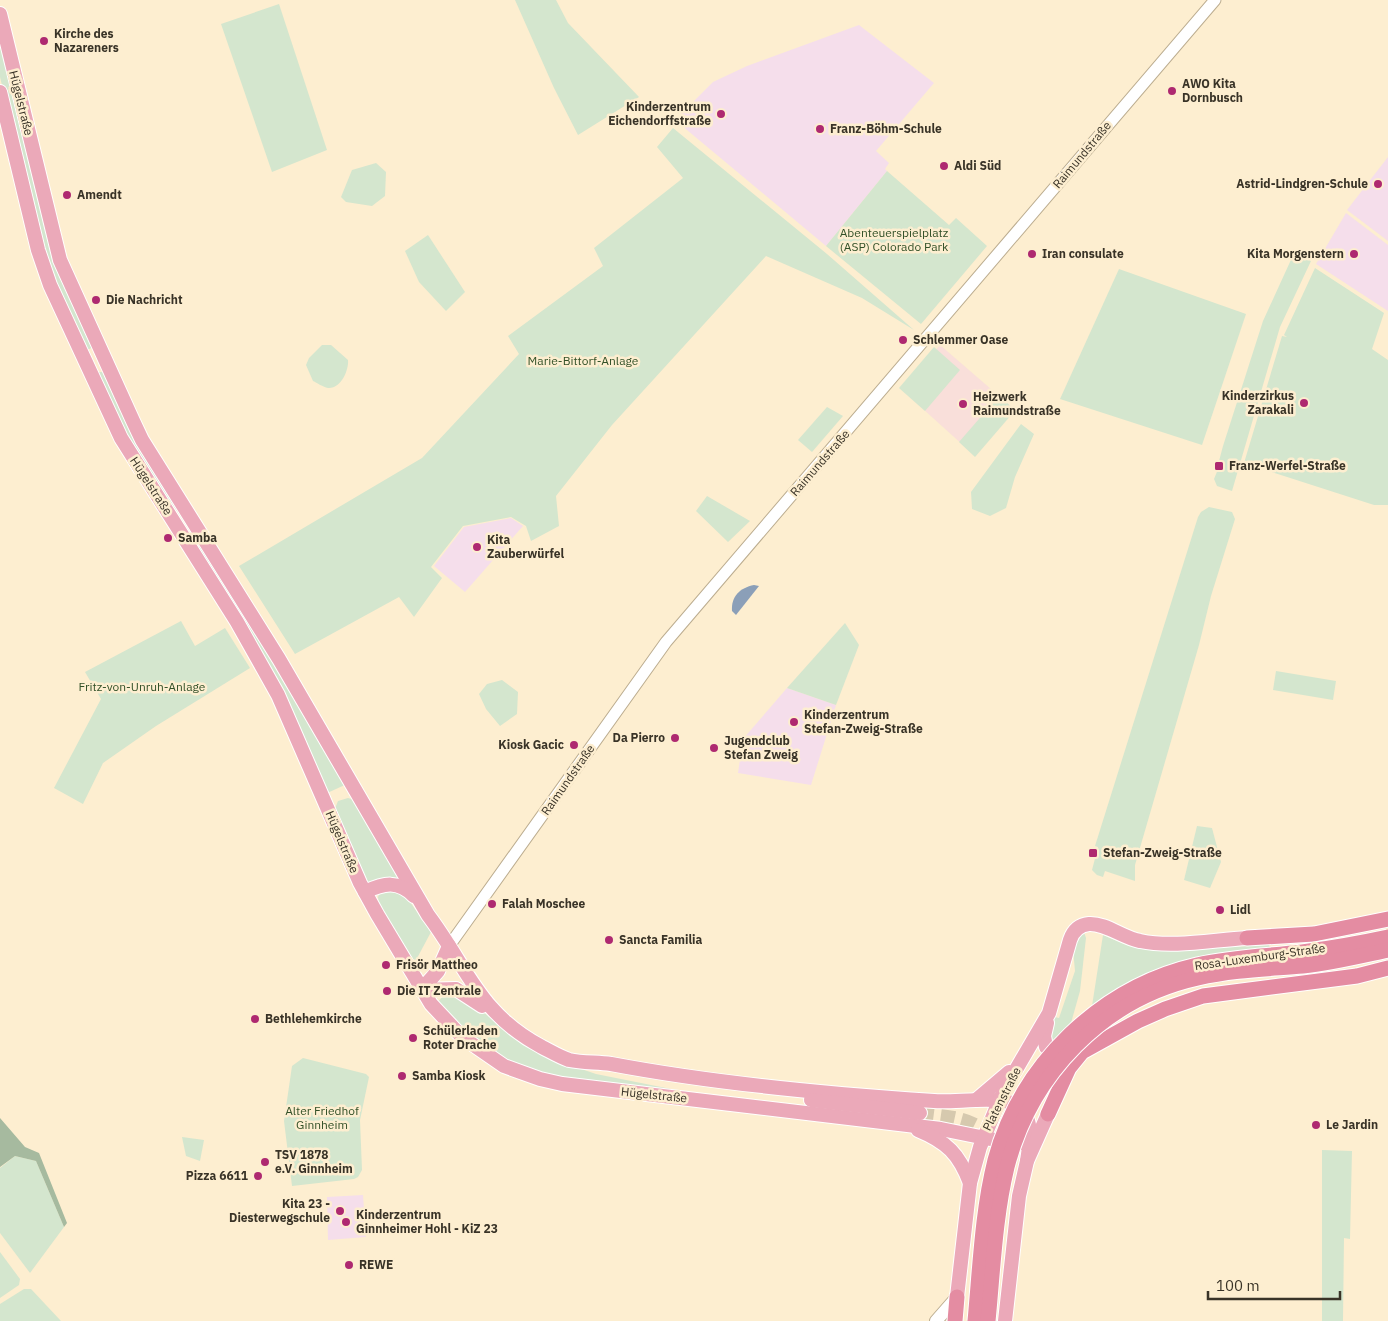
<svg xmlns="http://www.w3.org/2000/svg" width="1388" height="1321" font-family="'IBM Plex Sans',sans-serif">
<rect width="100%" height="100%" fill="#fdeed0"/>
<polygon fill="#f9dfda" points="940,345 1014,409 974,455 902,390"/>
<g fill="#f5deeb">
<polygon points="859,25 934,83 876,151 889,163 885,169 887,171 826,246 675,120 713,82 747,66"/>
<polygon points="1388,157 1388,241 1347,210"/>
<polygon points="1346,213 1388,245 1388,311 1316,264"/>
<polygon points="511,518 523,526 465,592 434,566 464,527"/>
<polygon points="787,688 836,705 811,785 738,773 743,739"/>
<polygon points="363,1195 366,1237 328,1240 327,1197"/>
</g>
<g fill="#d4e6ce">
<polygon points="515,0 556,0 568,23 639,97 578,135 554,88"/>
<polygon points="279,4 327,150 272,172 221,24"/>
<polygon points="0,32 55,262 93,345 90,349 87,349 52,281 32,211 0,77"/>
<polygon points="673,128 827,254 914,330 862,298 766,256 612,425 556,496 559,526 531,541 526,526 511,517 463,526 431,567 442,578 414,617 399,597 295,654 239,566 422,458 519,354 508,336 603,266 594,248 683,178 657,147"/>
<polygon points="376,163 386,172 385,196 372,206 346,202 341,197 352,170"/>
<polygon points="887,171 949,225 956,218 987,246 921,324 826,246"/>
<polygon points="428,235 465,292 446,311 419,282 405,251"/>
<polygon points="1295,251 1311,261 1280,327 1232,491 1217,486 1214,479 1221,462 1219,461 1223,446 1263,321"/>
<polygon points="1315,268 1384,313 1372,349 1388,360 1388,505 1374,505 1244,463 1282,336 1287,337 1284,335"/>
<polygon points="1119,269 1246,314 1202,445 1060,399"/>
<path d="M322,345H331L348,360C349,370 341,389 328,388C323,387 317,383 313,381L306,365L309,358Z"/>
<polygon points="934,347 960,370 925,411 899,388"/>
<polygon points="100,372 105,372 191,531 133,449 98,373"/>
<polygon points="999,396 1014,409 1012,414 975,457 959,442"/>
<polygon points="827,407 843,416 812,452 798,440"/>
<polygon points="1021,424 1034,434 1015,477 1006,508 990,516 972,509 971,492"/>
<polygon points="707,496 750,521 728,542 696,511"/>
<polygon points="1209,507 1232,512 1235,519 1211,596 1199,645 1135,865 1135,881 1105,871 1103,877 1097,875 1092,870 1098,847 1095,846 1198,517 1201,512"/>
<polygon points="200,544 202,544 347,784 325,794 198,550"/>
<polygon points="181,621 195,646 225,628 250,668 156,726 103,763 83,804 54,788 101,699 85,672"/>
<polygon points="845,623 859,645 836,705 787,688"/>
<polygon points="1276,671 1336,681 1333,700 1273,690"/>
<polygon points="502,680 518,692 517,714 500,726 486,709 479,694 487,684"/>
<polygon points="348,798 358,801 403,878 386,878 366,884 334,811 338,801"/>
<polygon points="1197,826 1212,828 1221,862 1210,888 1184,880"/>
<polygon points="381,891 403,892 431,932 415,962 379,905 378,897"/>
<polygon points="1084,932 1086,938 1080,991 1071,1023 1050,1045 1050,1030 1055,1017 1059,1018 1075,971 1073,949 1076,938"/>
<path d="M1103,935L1129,946L1155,951L1269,945L1270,948C1197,957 1154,963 1092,1006Z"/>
<path d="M452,995L473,1003L508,1033L543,1056L596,1074L676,1090L670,1092C619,1086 545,1084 501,1059C476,1045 457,1023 436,1004L443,996Z"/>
<polygon points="303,1058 366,1074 369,1077 360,1120 362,1170 358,1177 354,1179 292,1186 284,1121 292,1066"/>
<polygon points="182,1137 204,1140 200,1161 186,1156"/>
<polygon points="1322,1150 1352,1151 1350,1239 1344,1238 1343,1321 1322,1321"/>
<polygon points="15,1156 36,1161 64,1227 30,1273 0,1233 0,1168"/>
<polygon points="0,1252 20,1279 19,1285 0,1298"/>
<polygon points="24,1289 31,1289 61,1321 0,1321 0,1304"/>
</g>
<polygon fill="#a6ba9f" points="0,1118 25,1147 39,1153 67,1223 64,1227 36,1161 15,1156 0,1167"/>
<path fill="#8b9fb8" d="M754,585L759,586L736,615L732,611C731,596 740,588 754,585Z"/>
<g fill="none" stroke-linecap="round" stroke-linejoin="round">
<path stroke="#d6c9ae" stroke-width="14" stroke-dasharray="14 7" stroke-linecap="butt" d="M920,1113C945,1117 978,1117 993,1141"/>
<g stroke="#bcad90" stroke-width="13">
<polyline id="tertiary" points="449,946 666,642 1215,0"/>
</g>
<g stroke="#bcad90" stroke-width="14">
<polyline id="secondary" points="936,1321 957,1297"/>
</g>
<g stroke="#fff" stroke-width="16">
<g id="primary">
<path d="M0,14L60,260L133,421L142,440L279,659L428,915C468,968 478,1013 542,1047C550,1051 560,1057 569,1060C583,1063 597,1062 611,1064C717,1084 826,1094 934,1101C954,1103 1000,1095 1016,1105C1035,1117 1030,1142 1027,1161"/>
<polyline points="0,92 38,250 50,285 121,438 237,622 278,695 360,883 377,914 431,1004 462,1037 504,1066 540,1079 562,1084 941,1129 1015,1144 1026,1142 1040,1130"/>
<path d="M365,892C384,883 398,880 414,896"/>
<polyline points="421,990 456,989 482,1006"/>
<polyline points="421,990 438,971 449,946"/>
<polyline points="1047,1023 1044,1036 1046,1047 1061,1059"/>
<polyline points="811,1100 920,1113"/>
<polyline points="976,1100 1009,1072"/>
<path d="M918,1130C947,1142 959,1154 970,1183"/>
<path d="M957,1297L970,1183L980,1147L1003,1092L1049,1013L1070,940C1073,931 1079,925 1089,924C1106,923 1123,938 1140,941C1173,948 1212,940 1247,938"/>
<polyline points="1005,1321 1019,1196 1027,1161 1048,1114"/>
</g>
</g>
<g stroke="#fff" stroke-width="17">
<g id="trunk">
<polyline points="1247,938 1314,934 1388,919"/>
<polyline points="1048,1114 1069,1068 1082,1052 1138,1021 1165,1009 1203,996 1357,976 1388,968"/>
<polyline points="955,1321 957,1297"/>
</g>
</g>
<use href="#tertiary" stroke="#fff" stroke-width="11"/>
<use href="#secondary" stroke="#fff" stroke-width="12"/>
<use href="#primary" stroke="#eba9b9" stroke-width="14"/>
<use href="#trunk" stroke="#e48ca2" stroke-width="15"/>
<g stroke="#fff" stroke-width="17" stroke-linecap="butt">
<g id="trunk-bridge">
<path d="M975,1321C980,1268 982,1212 995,1160C1021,1064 1101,987 1197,965C1232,957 1268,956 1302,952C1331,948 1360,943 1388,937"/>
<path d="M988,1321C993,1270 995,1217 1007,1167C1031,1074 1103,999 1198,978C1232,970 1268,969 1303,966C1331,963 1360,956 1388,950"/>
</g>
</g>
<use href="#trunk-bridge" stroke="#e48ca2" stroke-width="15"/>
</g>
<g fill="#ae2970" stroke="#fdeed0" stroke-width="2">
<circle cx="44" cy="41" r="5"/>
<circle cx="1172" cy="91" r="5"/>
<circle cx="721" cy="114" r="5"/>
<circle cx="820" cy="129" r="5"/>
<circle cx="944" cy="166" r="5"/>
<circle cx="1378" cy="184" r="5"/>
<circle cx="67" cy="195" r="5"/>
<circle cx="1032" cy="254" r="5"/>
<circle cx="1354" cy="254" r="5"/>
<circle cx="96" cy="300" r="5"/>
<circle cx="903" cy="340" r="5"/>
<circle cx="1304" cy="403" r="5"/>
<circle cx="963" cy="404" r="5"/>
<rect x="1214" y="461" width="10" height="10" rx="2.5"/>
<circle cx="168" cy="538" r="5"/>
<circle cx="477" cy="547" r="5"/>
<circle cx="794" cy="722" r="5"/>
<circle cx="675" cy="738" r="5"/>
<circle cx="574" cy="745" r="5"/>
<circle cx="714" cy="748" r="5"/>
<rect x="1088" y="848" width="10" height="10" rx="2.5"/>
<circle cx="492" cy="904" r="5"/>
<circle cx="1220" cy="910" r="5"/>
<circle cx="609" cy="940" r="5"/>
<circle cx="386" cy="965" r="5"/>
<circle cx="387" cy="991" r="5"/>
<circle cx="255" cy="1019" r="5"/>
<circle cx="413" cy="1038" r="5"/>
<circle cx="402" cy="1076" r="5"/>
<circle cx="1316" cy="1125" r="5"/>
<circle cx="265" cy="1162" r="5"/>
<circle cx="258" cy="1176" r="5"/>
<circle cx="340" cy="1211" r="5"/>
<circle cx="346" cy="1222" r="5"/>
<circle cx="349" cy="1265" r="5"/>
</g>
<g text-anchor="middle" stroke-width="5" stroke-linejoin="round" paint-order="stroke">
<g font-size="12" font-weight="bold" fill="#393327" stroke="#fdeed0" text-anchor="start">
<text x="54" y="38">Kirche des<tspan x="54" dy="14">Nazareners</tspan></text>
<text x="1182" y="88">AWO Kita<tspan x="1182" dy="14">Dornbusch</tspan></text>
<text x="711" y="111" text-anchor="end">Kinderzentrum<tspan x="711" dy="14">Eichendorffstraße</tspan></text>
<text x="830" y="133">Franz-Böhm-Schule</text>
<text x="954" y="170">Aldi Süd</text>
<text x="1368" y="188" text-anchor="end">Astrid-Lindgren-Schule</text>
<text x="77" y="199">Amendt</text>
<text x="1042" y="258">Iran consulate</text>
<text x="1344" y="258" text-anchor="end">Kita Morgenstern</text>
<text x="106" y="304">Die Nachricht</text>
<text x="913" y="344">Schlemmer Oase</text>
<text x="1294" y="400" text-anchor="end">Kinderzirkus<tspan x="1294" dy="14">Zarakali</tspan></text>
<text x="973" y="401">Heizwerk<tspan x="973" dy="14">Raimundstraße</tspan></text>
<text x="1229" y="470">Franz-Werfel-Straße</text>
<text x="178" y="542">Samba</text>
<text x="487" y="544">Kita<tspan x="487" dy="14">Zauberwürfel</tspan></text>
<text x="804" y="719">Kinderzentrum<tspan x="804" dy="14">Stefan-Zweig-Straße</tspan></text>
<text x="665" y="742" text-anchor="end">Da Pierro</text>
<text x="724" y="745">Jugendclub<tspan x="724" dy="14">Stefan Zweig</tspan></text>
<text x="564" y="749" text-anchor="end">Kiosk Gacic</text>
<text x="1103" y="857">Stefan-Zweig-Straße</text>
<text x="502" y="908">Falah Moschee</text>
<text x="1230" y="914">Lidl</text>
<text x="619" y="944">Sancta Familia</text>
<text x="396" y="969">Frisör Mattheo</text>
<text x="397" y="995">Die IT Zentrale</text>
<text x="265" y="1023">Bethlehemkirche</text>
<text x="423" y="1035">Schülerladen<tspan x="423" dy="14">Roter Drache</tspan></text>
<text x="412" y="1080">Samba Kiosk</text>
<text x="1326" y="1129">Le Jardin</text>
<text x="275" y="1159">TSV 1878<tspan x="275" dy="14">e.V. Ginnheim</tspan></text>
<text x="248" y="1180" text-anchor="end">Pizza 6611</text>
<text x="330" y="1208" text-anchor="end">Kita 23 -<tspan x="330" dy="14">Diesterwegschule</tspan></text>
<text x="356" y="1219">Kinderzentrum<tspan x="356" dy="14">Ginnheimer Hohl - KiZ 23</tspan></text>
<text x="359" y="1269">REWE</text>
</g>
<g font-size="12" fill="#393327" stroke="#fdeed0">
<text transform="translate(21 103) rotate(76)" y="4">Hügelstraße</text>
<text transform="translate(1082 155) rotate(-50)" y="4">Raimundstraße</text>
<text transform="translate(820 463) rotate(-49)" y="4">Raimundstraße</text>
<text transform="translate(151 486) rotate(57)" y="4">Hügelstraße</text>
<text transform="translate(568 780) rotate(-55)" y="4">Raimundstraße</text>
<text transform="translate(342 842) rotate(67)" y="4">Hügelstraße</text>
<text transform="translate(1260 957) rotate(-8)" y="4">Rosa-Luxemburg-Straße</text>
<text transform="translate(654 1095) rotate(6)" y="4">Hügelstraße</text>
<text transform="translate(1002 1099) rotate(-63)" y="4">Platenstraße</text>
</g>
<g font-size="12" fill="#325027" stroke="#fdeed0">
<text x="894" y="237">Abenteuerspielplatz<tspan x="894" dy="14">(ASP) Colorado Park</tspan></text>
<text x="583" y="365">Marie-Bittorf-Anlage</text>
<text x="142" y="691">Fritz-von-Unruh-Anlage</text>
<text x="322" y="1115">Alter Friedhof<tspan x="322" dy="14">Ginnheim</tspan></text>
</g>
</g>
<path d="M1208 1291v8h132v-8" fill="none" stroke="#393327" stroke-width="2.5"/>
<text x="1216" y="1291" font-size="15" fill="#393327" stroke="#fdeed0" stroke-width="4" paint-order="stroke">100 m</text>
</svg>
